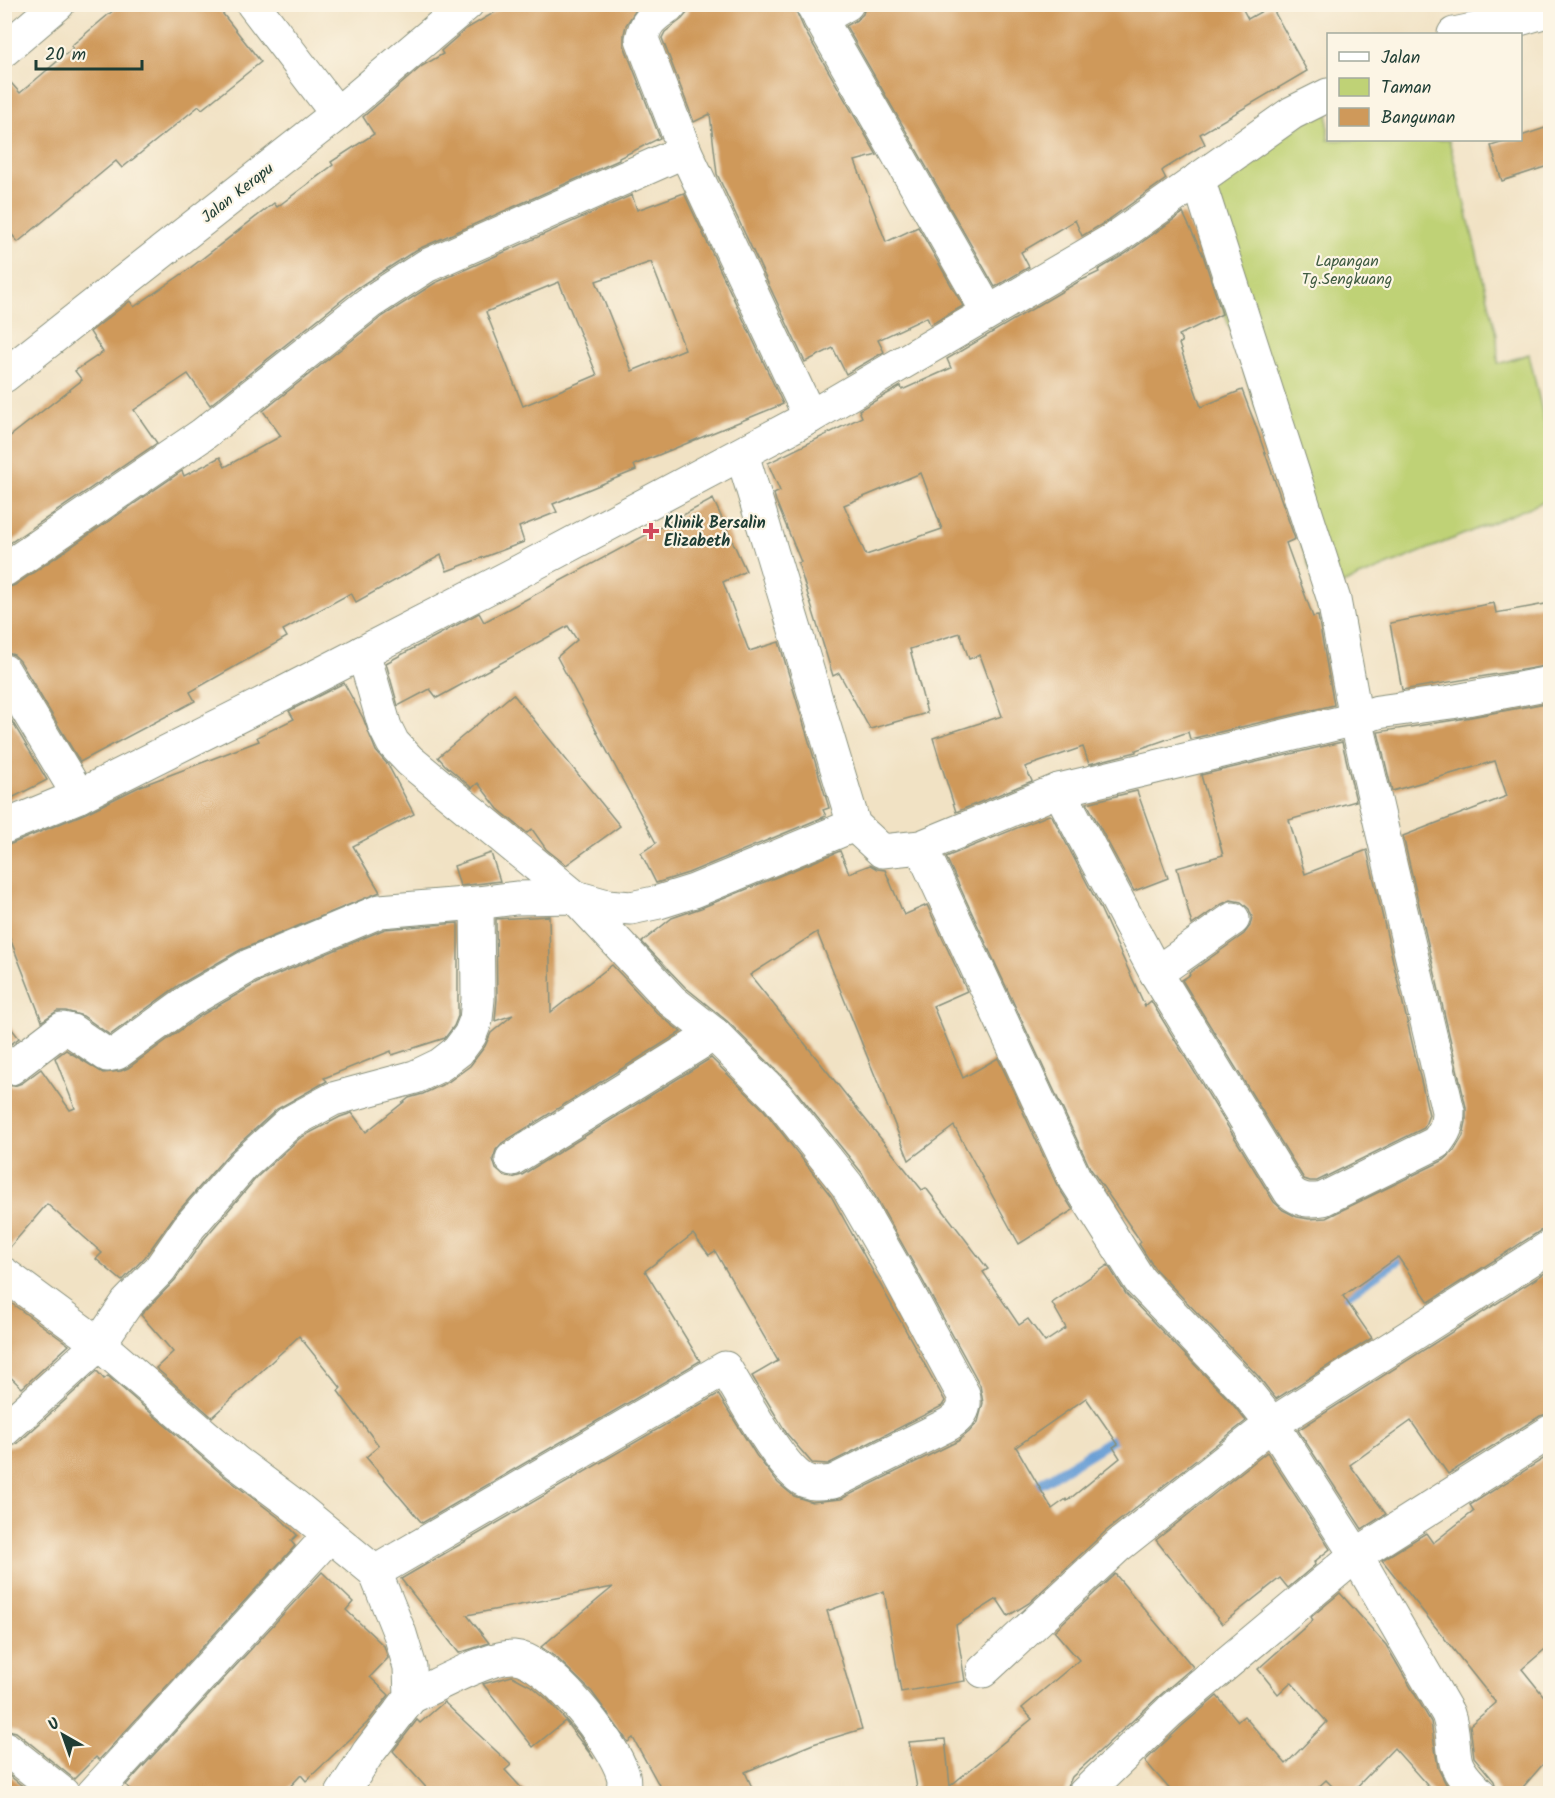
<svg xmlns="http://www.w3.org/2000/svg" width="1555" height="1798" font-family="Kalam,sans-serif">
<rect width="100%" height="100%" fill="#fcf5e5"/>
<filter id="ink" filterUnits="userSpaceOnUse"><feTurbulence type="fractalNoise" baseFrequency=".0167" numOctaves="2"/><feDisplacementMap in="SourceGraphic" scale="12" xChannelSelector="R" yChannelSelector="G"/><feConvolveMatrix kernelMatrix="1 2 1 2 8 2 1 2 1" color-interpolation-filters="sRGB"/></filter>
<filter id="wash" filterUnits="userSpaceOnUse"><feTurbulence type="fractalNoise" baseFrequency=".008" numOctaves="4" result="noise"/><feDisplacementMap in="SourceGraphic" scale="24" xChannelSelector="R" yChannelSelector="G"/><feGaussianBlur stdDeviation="1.35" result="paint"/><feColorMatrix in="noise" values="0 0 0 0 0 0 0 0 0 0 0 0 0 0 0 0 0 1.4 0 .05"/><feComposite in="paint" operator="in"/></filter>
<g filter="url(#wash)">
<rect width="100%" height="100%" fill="#f1e2c4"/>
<polygon fill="#bfd276" stroke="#6f8855" stroke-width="1.5" points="1328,106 1328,140 1449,140 1497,335 1498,364 1529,354 1550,447 1550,499 1318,594 1188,202"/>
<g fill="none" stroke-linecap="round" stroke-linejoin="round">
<g stroke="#679ed5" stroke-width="10">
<polyline points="1332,1304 1411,1251"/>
<polyline points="1030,1490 1125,1432"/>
</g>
</g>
<g id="blocks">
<g fill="#cf995a" fill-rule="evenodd">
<polygon points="121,4 215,4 261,62 202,109 199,106 122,168 116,161 18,242 4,225 4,75 20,93 73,48 71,46"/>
<polygon points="509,4 640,4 626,25 624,34 624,45 660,138 619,158 619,160 416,250 357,288 210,405 188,374 134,410 157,443 4,547 4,441 82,380 75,371 103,352 90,332 130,301 134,307 185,272 274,203 277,207 333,165 331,162 374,134 363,117 422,66 443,54 441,51 466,29"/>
<polygon points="689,4 793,4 804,29 877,155 855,161 886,242 918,227 963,306 930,325 927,317 878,340 884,352 846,374 833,348 805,362 717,174 710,114 694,122 662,38 665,32 682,19 688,12"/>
<polygon points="869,4 1240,4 1248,19 1271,6 1307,71 1200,134 1205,144 1164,169 1162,171 1166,179 1104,223 1082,236 1075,220 1021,252 1029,267 995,287 846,26 857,20 863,14 865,7"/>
<polygon points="1551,126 1551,165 1502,181 1491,146 1510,140 1521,140 1521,136"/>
<path d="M684,193L783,404L634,465L636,470L553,504L557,512L519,527L524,542L447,571L441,555L356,602L351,593L283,630L287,637L190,692L195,701L80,762L20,661L14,655L4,652V589L15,585L182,471L184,476L220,457L225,467L281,436L263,411L380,318L435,283L632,195L637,210ZM651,262L685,349L632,371L596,281ZM559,282L597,375L523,406L486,312Z"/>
<path d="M1183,213L1203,255L1222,314L1179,335L1182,342L1179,344L1201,407L1242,390L1255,424L1295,539L1286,543L1313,617L1318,616L1334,705L1190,739L1188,732L1136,750V752L1089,764L1083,747L1025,767L1032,781L956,812L933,738L1002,716L980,655L969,659L960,633L910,649L927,713L870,729L839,673L833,676L798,563L801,562L776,501L774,494L780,491L768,463L862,417L859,410L901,386L902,390L951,368L947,359L1078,282L1099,272L1098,270L1125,254ZM921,473L942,529L866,555L844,505Z"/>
<polygon points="713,499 746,571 723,582 749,651 779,642 829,808 823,810 826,816 688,873 656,883 641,853 656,843 557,657 577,640 568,626 437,698 430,689 398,706 386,663 479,613 484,622"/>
<polygon points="1494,603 1496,613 1551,603 1551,665 1402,690 1390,623"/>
<polygon points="344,683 363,718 376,751 388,765 414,814 353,846 380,892 240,950 179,985 110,1035 83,1016 66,1011 57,1011 42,1021 4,923 4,845 11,844 86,813 141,786 259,741 257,737 294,719 289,711"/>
<polygon points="513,694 620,826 566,865 546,849 532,829 527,833 498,809 478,783 472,788 445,765 438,757"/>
<polygon points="1551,702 1551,1228 1540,1231 1429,1302 1398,1257 1343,1296 1372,1338 1276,1399 1258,1376 1155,1269 1139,1244 1141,1242 1090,1168 946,857 1049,815 1052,816 1100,908 1145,1006 1151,1001 1274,1202 1283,1210 1297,1217 1309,1219 1326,1218 1444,1160 1454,1151 1463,1136 1466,1122 1466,1107 1403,836 1507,796 1495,761 1392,791 1378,732 1455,720"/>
<polygon points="4,708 47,780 4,802"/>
<polygon points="1342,742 1356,801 1289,820 1305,874 1367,850 1429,1115 1424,1128 1317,1181 1310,1181 1304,1179 1182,980 1190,975 1189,973 1244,934 1250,926 1252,917 1249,909 1241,902 1231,900 1222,904 1192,925 1177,868 1223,855 1201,775"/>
<polygon points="1137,791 1168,878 1134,891 1087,803"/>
<path d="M840,851L849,873L870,865L877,869L885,870L904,915L927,905L967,991L933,1006L963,1078L998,1058L1057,1185L1073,1210L1019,1244L954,1126L909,1160L817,932L750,975L922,1190L926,1188L988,1269L983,1272L1019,1325L1028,1319L1045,1342L1066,1328L1052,1303L1108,1265L1126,1294L1230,1401L1246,1421L1106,1531L1029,1603L1008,1616L997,1599L956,1625L965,1681L901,1692L884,1591L827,1611L862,1729L813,1744L745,1772L755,1794H664L633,1738L628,1742L592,1692L557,1658L541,1647L613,1587L467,1615L489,1643L459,1653L401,1579L718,1394L756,1455L778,1483L794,1496L812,1502L841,1499L958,1441L969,1432L978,1422L983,1403L980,1385L913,1263L862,1173L791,1085L727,1021L685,987L642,942L672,918L701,908ZM1086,1398L1118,1444L1113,1447L1120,1458L1067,1501L1066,1499L1052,1509L1016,1447Z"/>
<polygon points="491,853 500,881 460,886 454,866"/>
<polygon points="549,916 551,1012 612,965 658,1014 681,1032 502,1143 496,1150 493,1159 496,1169 504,1176 512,1178 522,1175 711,1058 764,1110 831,1196 945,1401 942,1406 828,1464 812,1463 787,1434 752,1376 778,1361 715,1251 709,1255 693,1234 645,1271 700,1361 422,1523 366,1457 379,1446 338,1391 341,1388 299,1336 212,1417 156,1368 173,1352 141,1315 175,1280 204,1239 257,1177 300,1138 340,1117 352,1113 366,1132 409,1098 423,1094 448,1082 470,1066 485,1046 491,1033 513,1015 495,1021 497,999 496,919"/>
<polygon points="458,923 458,1016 454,1026 445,1038 392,1055 391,1051 324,1078 327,1081 277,1109 230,1152 175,1215 145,1257 122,1281 96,1259 102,1253 47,1204 4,1254 4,1085 14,1086 22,1083 41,1069 70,1110 75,1108 55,1058 66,1050 103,1073 121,1071 128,1068 200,1016 257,983 385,929"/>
<polygon points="4,1019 19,1038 4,1049"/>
<polygon points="1551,1269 1551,1413 1540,1416 1448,1474 1411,1421 1350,1465 1386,1514 1362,1529 1298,1430"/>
<polygon points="4,1298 69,1345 22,1388 4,1371"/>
<polygon points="97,1371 104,1379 108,1376 224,1476 283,1521 297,1535 291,1541 295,1546 99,1760 96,1757 74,1779 16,1732 4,1729 4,1448 17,1444"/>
<polygon points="1267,1452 1330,1549 1314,1562 1315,1565 1288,1588 1280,1578 1222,1624 1156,1540"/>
<polygon points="1551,1454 1551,1644 1522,1669 1551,1705 1551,1755 1517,1794 1498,1794 1494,1781 1474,1757 1470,1725 1496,1703 1382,1560 1426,1533 1433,1543 1474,1511 1470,1505"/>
<polygon points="322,1572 353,1602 346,1610 384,1646 388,1658 370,1677 389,1695 367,1723 306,1781 301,1775 283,1794 135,1794 126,1785"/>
<polygon points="1115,1574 1193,1667 1157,1698 1072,1777 1066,1790 1062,1794 918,1794 909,1742 945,1739 950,1786 1032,1719 1022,1708 1079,1660 1054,1631"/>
<polygon points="1340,1593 1386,1645 1431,1722 1438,1768 1445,1782 1453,1794 1435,1794 1394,1748 1350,1794 1340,1794 1326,1780 1311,1794 1174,1794 1145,1761 1183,1725 1217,1696 1238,1721 1244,1716 1286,1764 1327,1722 1291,1682 1278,1694 1258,1669 1313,1620 1311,1617"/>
<polygon points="512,1676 533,1687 548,1700 579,1735 594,1759 565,1721 533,1747 483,1684"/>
<polygon points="444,1702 511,1765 505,1770 527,1794 432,1794 393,1751 417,1720 420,1723"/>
<polygon points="4,1771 32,1794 4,1794"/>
</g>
</g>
</g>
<g filter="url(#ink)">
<use href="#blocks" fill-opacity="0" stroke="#88907c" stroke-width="1.5"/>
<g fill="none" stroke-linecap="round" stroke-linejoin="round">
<g stroke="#88907c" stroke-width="35">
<g id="minor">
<polyline points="253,4 337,114"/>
<path d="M671,4C655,16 646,19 642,39L685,151"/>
<polyline points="812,4 988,312"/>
<polyline points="820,19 847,4"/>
<polyline points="1454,34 1506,23 1550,10"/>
<polyline points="4,50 58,4"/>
<path d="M1198,179L1334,600L1356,719L1448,1111C1448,1125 1445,1132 1436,1143L1323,1199C1309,1201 1301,1201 1290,1192L1156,973L1233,919"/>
<polyline points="4,376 337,114 467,4"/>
<path d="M742,454L854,825L882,851L921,847L1074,1177L1140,1281L1244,1389L1272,1424L1356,1555L1448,1714C1454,1731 1452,1741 1455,1758C1457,1772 1470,1784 1480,1794"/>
<polyline points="4,570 202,435 369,303 426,266 685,151 810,417"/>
<path d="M363,652L385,727L393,743L410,761L575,897L672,1001L714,1034L778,1098L847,1185L897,1272L963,1394C967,1408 961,1416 949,1424L833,1482C822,1483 812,1485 802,1479C778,1464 742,1395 725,1368L375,1572"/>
<polyline points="4,671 79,796"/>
<polyline points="1059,790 1156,973"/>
<polyline points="4,827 79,796 280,695 509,577 810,417 1114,239 1292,113 1328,95"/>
<polyline points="921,847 1059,790 1356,719 1378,712 1451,702 1550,683"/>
<polyline points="11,1068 62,1029 72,1031 107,1055 117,1053 190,1000 249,966 380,911 477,903"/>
<polyline points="512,1159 714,1034"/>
<polyline points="4,1274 99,1344 236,1462 295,1506 375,1572 400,1634 410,1667 411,1697 368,1753 342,1794"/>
<polyline points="4,1430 99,1344 127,1303 160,1269 189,1227 244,1164 289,1123 333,1099 415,1077 440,1065 458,1051 470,1035 476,1020 478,999 477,903 516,898 575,897 607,906 631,908 659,902 694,891 854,825"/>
<polyline points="983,1671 1118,1546 1272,1424 1550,1247"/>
<path d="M411,1697C436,1686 489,1656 514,1657C548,1659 614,1743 623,1775C625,1781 623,1788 623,1794"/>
<polyline points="4,1747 63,1794"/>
<polyline points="93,1794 330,1535"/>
<polyline points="1084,1794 1170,1711 1356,1555 1550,1432"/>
</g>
</g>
<use href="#minor" stroke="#fff" stroke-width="33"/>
</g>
</g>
<path fill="#d1495b" stroke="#fcf5e5" stroke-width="2" d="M648 522h6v6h6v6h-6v6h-6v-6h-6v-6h6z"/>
<g text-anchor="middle" stroke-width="4.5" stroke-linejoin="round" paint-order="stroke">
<g font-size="16" fill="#1f3d34" stroke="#fcf5e5">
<text transform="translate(237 192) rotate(-38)" y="6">Jalan Kerapu</text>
</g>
<g font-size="16" fill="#3f5b41" stroke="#fcf5e5">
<text x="1347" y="266">Lapangan<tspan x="1347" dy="18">Tg.Sengkuang</tspan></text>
</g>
<g font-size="16" font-weight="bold" fill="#1f3d34" stroke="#fcf5e5" text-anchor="start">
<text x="664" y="528">Klinik Bersalin<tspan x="664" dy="18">Elizabeth</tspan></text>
</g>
</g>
<rect width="1555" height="1798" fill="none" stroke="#fcf5e5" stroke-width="24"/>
<rect x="1327" y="33" width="195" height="108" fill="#fcf5e5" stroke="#a4ab9e" stroke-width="1.5"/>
<rect x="1339" y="52" width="30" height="9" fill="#ffffff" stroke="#a4ab9e" stroke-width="1.5"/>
<text x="1381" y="63" font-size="18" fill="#1f3d34">Jalan</text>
<rect x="1339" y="78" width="30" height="18" fill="#bfd276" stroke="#a4ab9e" stroke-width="1.5"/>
<text x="1381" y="93" font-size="18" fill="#1f3d34">Taman</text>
<rect x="1339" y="108" width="30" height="18" fill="#cf995a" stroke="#a4ab9e" stroke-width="1.5"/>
<text x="1381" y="123" font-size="18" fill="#1f3d34">Bangunan</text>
<g transform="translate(63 1735) rotate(320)" stroke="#fcf5e5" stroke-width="4.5" paint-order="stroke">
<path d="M0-4.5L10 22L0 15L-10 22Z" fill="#1f3d34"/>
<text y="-9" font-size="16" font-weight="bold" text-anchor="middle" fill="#1f3d34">U</text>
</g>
<path d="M36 60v9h106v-9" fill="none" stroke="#1f3d34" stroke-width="3"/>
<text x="45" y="60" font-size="18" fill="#1f3d34" stroke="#fcf5e5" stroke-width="4.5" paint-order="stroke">20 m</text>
</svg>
